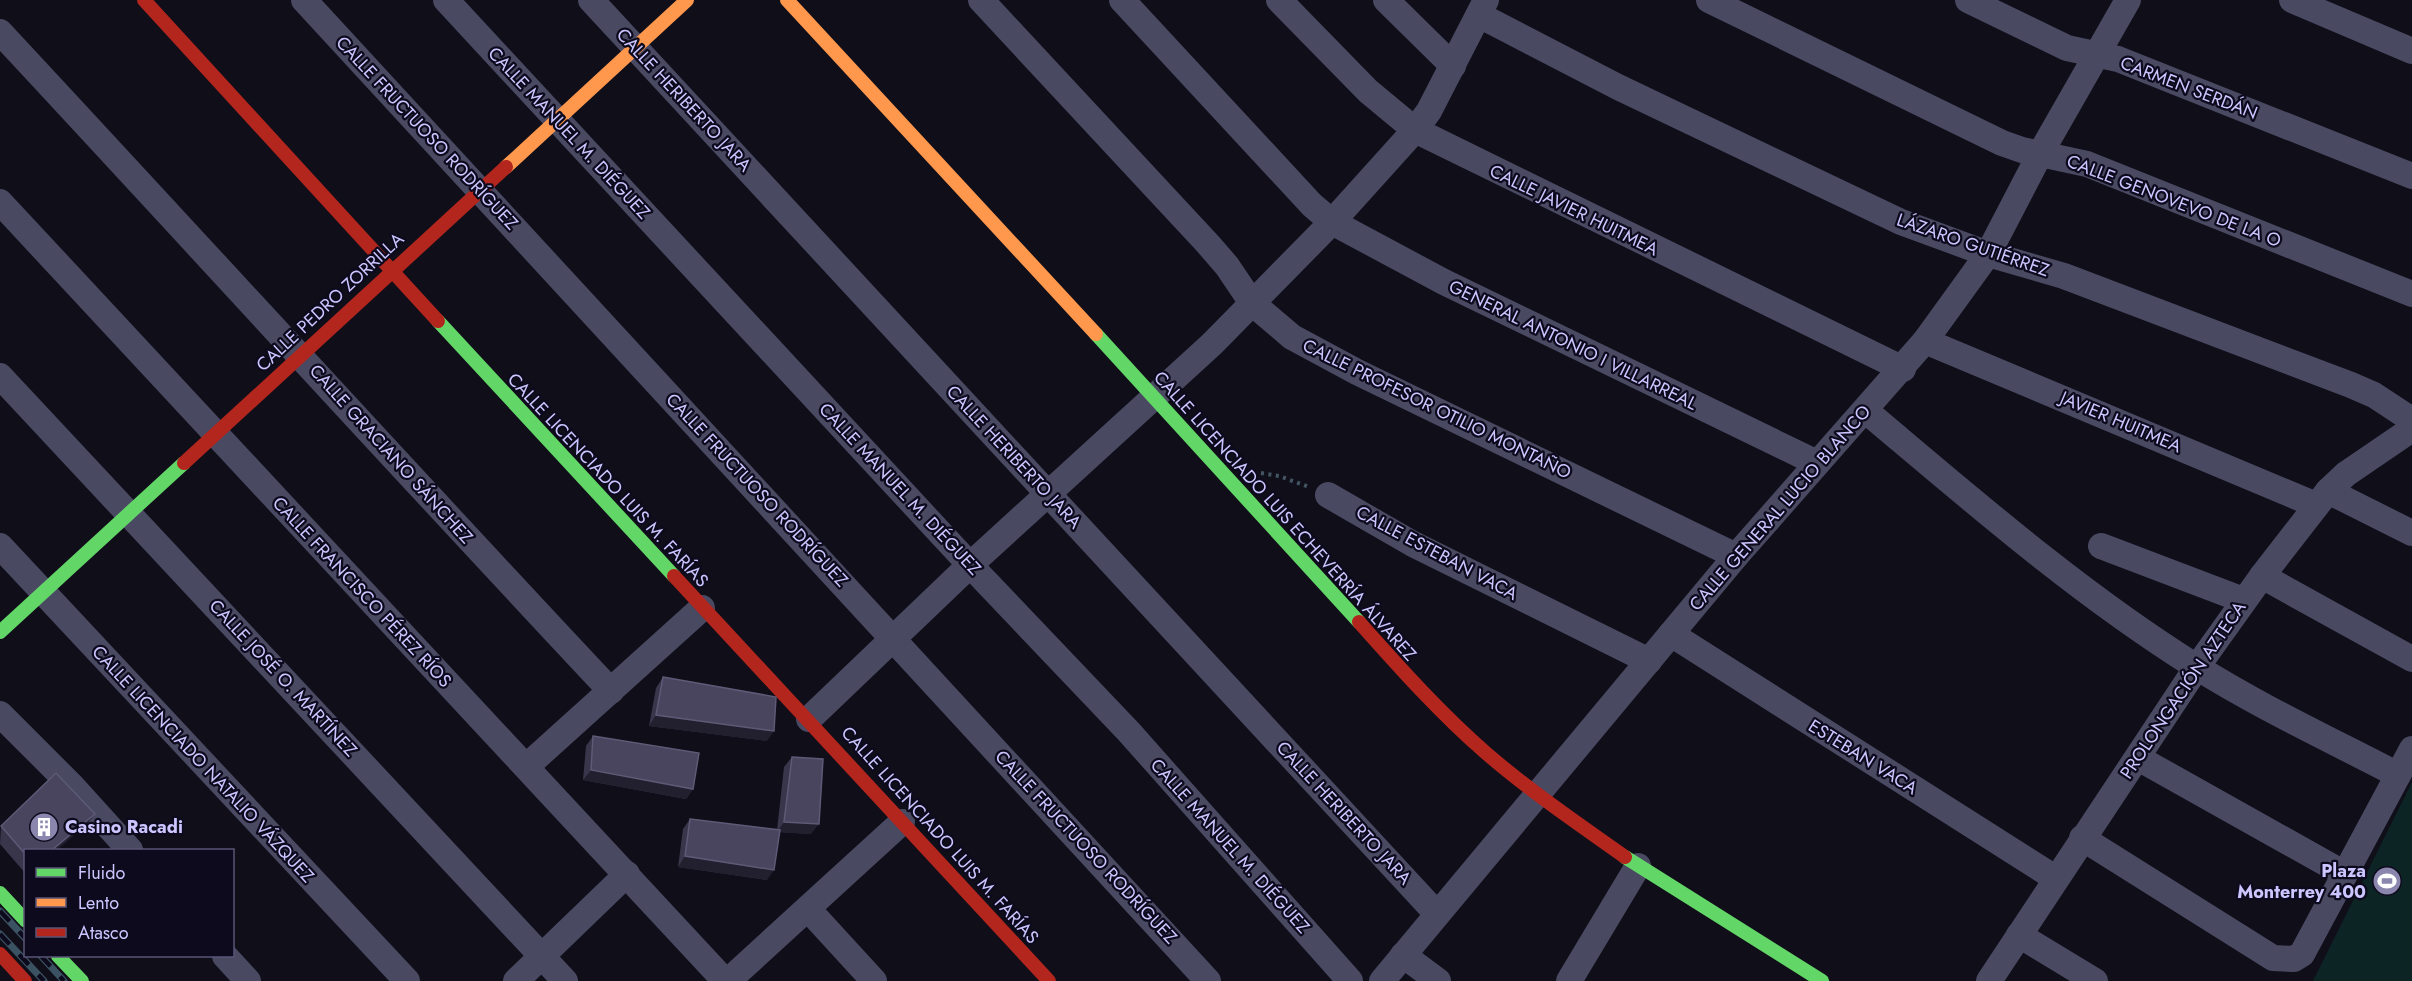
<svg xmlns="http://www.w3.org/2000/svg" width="2412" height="981" font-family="Jost,sans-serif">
<rect width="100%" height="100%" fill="#100e19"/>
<polygon fill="#0d2424" points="2412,782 2412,981 2313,981"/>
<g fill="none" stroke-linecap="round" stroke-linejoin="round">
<polyline stroke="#435563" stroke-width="4" stroke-dasharray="3 4.5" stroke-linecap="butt" points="1261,473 1279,476 1309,487"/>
<g stroke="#494962" stroke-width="26">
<polyline points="304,0 1208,981"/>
<polyline points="446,0 970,565 1129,732 1350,981"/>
<polyline points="591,0 1437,914"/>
<polyline points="981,0 1208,244 1227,266 1252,303 1292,337 1357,372 1736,556"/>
<polyline points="1122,0 1312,205 1332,222 1444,282 1817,463"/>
<polyline points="1279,0 1368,91 1415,130 1903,369"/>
<polyline points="1386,0 1453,66"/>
<polyline points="1709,0 2002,143 2022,150 2087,164 2412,294"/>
<polyline points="1968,0 2067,48 2118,59 2412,176"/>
<polyline points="2292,0 2412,51"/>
<polyline points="1479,15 1618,87 1901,222 1988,254 2064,276 2351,385 2374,395 2412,420"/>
<path d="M0,32C204,251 406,473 611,691"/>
<polyline points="0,202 725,981"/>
<polyline points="1925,341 2316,505"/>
<polyline points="0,376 565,981"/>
<path d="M1866,411C1972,500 2077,592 2195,666C2260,707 2331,740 2398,775"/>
<polyline points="2328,491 2412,533"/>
<polyline points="1328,495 1413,544 1649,661"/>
<polyline points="0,546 407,981"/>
<polyline points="2101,546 2243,600"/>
<polyline points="2262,576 2412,659"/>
<polyline points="1671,634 2055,878"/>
<polyline points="0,714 72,786 130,850"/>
<polyline points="809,719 970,565 1212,344 1332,222 1415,130 1429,111 1486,0"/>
<polyline points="2138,758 2345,874"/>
<polyline points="527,766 702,608"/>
<polyline points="2082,838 2273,958 2294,959 2302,954 2412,749"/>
<polyline points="808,909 874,981"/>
<polyline points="2019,935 2095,981"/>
<polyline points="1403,955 1438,981"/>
<polyline points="225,956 248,981"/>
<polyline points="516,981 627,874"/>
<polyline points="728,981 902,822"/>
<polyline points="1382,981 1736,556 1925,341 1988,254 2040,154 2128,0"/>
<polyline points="1569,981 1638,866"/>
<polyline points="1989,981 2197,667 2262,576 2328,491 2346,474 2412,429"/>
</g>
<g stroke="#63d668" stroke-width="14">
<polyline points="438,321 674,576"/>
<polyline points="1096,334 1359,622"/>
<polyline points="0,632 184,463"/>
<polyline points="1625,857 1822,981"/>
<polyline points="0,893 26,921"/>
<polyline points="58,956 82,981"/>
</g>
<g stroke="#ff974d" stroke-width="14">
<polyline points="787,0 1096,334"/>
<polyline points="506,167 687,0"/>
</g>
<g stroke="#b3261e" stroke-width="14">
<polyline points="144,0 438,321"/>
<polyline points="184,463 506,167"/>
<polyline points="674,576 1049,981"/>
<path d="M1359,622C1399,667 1440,713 1486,753C1530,791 1577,823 1625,857"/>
<polyline points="0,954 25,981"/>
</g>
<g stroke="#3b5263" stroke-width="7">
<g id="rail">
<polyline points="0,911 26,939"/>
<polyline points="0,934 44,981"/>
<polyline points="41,956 64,981"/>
</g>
</g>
<use href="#rail" stroke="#0d0a1d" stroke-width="4.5" stroke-dasharray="14" stroke-linecap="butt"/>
</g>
<g fill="#39364b">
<polygon points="663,677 767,741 649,726 656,688"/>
<polygon points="593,736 693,789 686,799 583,780 586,746"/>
<polygon points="792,757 811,834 779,832 767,880 678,867 683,829 690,819 777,830 784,767"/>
<polygon points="87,824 26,850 26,874 0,844 1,826"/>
</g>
<g fill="#221f2f">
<polygon points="656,715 774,731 767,741 649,726"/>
<polygon points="591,770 693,789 686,799 583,780"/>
<polygon points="95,814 87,824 57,850 52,850"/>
<polygon points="784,822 819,824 811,834 777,832"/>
<polygon points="685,856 774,870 767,880 678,867"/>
</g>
<g fill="#49455e" stroke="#5d5a77" stroke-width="1.5">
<polygon points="663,677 776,697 774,731 656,715"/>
<polygon points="593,736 699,753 693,789 591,770"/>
<polygon points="792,757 823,759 819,824 784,822"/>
<polygon points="56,773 95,814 52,850 26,850 26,855 1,826"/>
<polygon points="690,819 780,830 774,870 685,856"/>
</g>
<defs>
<g id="building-disc" transform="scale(1.5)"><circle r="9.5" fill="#8a86ae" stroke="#0d0a1d"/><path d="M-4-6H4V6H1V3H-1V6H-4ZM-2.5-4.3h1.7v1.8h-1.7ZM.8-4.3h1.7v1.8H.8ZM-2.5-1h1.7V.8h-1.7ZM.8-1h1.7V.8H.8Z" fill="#fff"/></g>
<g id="stadium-disc" transform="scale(1.5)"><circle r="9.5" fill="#8a86ae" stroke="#0d0a1d"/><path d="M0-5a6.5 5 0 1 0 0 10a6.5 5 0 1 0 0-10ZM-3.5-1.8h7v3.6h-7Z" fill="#fff"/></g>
</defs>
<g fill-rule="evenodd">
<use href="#building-disc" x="44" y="827"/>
<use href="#stadium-disc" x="2387" y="881"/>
</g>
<g text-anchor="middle" stroke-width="4.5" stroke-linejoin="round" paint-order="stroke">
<g font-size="18" fill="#cbc6ff" stroke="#0d0a1d">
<text transform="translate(2189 88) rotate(21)" y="6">CARMEN SERDÁN</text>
<text transform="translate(684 100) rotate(47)" y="6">CALLE HERIBERTO JARA</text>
<text transform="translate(427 133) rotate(47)" y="6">CALLE FRUCTUOSO RODRÍGUEZ</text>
<text transform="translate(569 133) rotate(47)" y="6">CALLE MANUEL M. DIÉGUEZ</text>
<text transform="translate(2174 201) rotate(21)" y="6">CALLE GENOVEVO DE LA O</text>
<text transform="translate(1574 210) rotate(26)" y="6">CALLE JAVIER HUITMEA</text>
<text transform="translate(1973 245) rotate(19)" y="6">LÁZARO GUTIÉRREZ</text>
<text transform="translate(330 302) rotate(-43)" y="6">CALLE PEDRO ZORRILLA</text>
<text transform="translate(1573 345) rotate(26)" y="6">GENERAL ANTONIO I VILLARREAL</text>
<text transform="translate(1437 409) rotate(26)" y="6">CALLE PROFESOR OTILIO MONTAÑO</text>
<text transform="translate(2121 422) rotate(23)" y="6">JAVIER HUITMEA</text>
<text transform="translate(391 454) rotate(48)" y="6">CALLE GRACIANO SÁNCHEZ</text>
<text transform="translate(1014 457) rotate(47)" y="6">CALLE HERIBERTO JARA</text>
<text transform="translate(608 480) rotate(47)" y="6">CALLE LICENCIADO LUIS M. FARÍAS</text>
<text transform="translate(900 489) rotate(47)" y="6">CALLE MANUEL M. DIÉGUEZ</text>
<text transform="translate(757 490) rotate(47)" y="6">CALLE FRUCTUOSO RODRÍGUEZ</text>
<text transform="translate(1780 508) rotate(-49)" y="6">CALLE GENERAL LUCIO BLANCO</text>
<text transform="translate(1285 516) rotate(48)" y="6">CALLE LICENCIADO LUIS ECHEVERRÍA ÁLVAREZ</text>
<text transform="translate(1437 553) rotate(28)" y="6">CALLE ESTEBAN VACA</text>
<text transform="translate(362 592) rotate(47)" y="6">CALLE FRANCISCO PÉREZ RÍOS</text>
<text transform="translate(283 678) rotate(47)" y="6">CALLE JOSÉ O. MARTÍNEZ</text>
<text transform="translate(2183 690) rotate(-56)" y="6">PROLONGACIÓN AZTECA</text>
<text transform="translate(1863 757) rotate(32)" y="6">ESTEBAN VACA</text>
<text transform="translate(203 764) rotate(47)" y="6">CALLE LICENCIADO NATALIO VÁZQUEZ</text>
<text transform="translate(1344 813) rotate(47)" y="6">CALLE HERIBERTO JARA</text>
<text transform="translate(940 835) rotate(48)" y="6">CALLE LICENCIADO LUIS M. FARÍAS</text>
<text transform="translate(1230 846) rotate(48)" y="6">CALLE MANUEL M. DIÉGUEZ</text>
<text transform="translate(1086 847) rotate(47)" y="6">CALLE FRUCTUOSO RODRÍGUEZ</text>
</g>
<g font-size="18" font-weight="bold" fill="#cbc6ff" stroke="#0d0a1d" text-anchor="start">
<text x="65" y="833">Casino Racadi</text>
<text x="2366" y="877" text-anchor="end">Plaza<tspan x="2366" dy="21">Monterrey 400</tspan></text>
</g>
</g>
<rect x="24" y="849" width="210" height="108" fill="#0d0a1d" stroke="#595577" stroke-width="1.5"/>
<rect x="36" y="868" width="30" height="9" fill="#63d668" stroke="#595577" stroke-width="1.5"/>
<text x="78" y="879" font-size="18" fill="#cbc6ff">Fluido</text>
<rect x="36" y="898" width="30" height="9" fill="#ff974d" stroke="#595577" stroke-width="1.5"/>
<text x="78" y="909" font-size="18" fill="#cbc6ff">Lento</text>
<rect x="36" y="928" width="30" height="9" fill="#b3261e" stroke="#595577" stroke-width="1.5"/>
<text x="78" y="939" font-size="18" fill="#cbc6ff">Atasco</text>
</svg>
